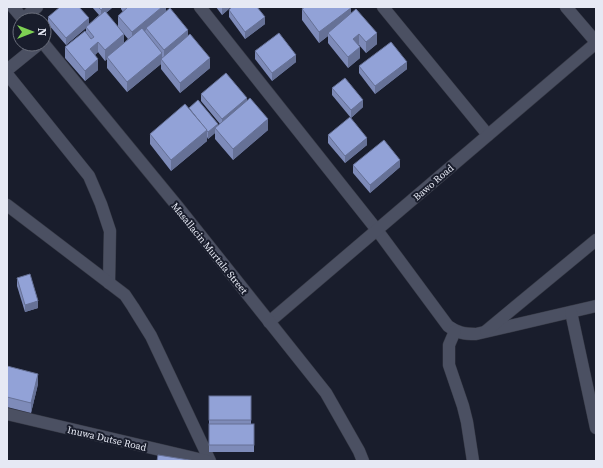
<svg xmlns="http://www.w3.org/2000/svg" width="603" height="468" font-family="'Source Serif 4',serif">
<rect width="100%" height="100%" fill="#191d2c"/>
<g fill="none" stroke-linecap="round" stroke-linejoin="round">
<g stroke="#363945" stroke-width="13">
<g id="street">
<path d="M200,7L377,230L448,326C458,333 464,334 476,334L596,306"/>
<polyline points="383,7 488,135"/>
<polyline points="566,7 596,42"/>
<polyline points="23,19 37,7"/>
<polyline points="7,70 39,44"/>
<polyline points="7,74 89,176 101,204 110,231 109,283"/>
<polyline points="7,205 125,295 133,307 151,336 210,461"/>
<polyline points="571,312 596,428"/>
<polyline points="269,322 596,43"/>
<polyline points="455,331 449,345 449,365 463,406 467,422 473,461"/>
<polyline points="486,331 596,240"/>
<polyline points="7,414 207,461"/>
</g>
</g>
<g stroke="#363945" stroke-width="13">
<g id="secondary">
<polyline points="13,7 24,20"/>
<polyline points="44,44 178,207 326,393 359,451 363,461"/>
</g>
</g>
<use href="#street" stroke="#4b5062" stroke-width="12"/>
<use href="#secondary" stroke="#4b5062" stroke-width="12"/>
</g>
<g fill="#7e8bb9">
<polygon points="92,7 113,7 106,13 124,43 128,39 118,27 118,16 123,12 121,9 121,7 166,7 166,11 188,35 210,68 180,93 161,69 161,64 127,92 107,68 107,59 105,61 98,52 95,55 98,70 85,81 65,58 65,47 86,32 86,28 66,45 48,24 48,17 89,24 99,15"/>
<polygon points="216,7 231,7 222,15"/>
<polygon points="302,9 351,13 377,44 366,53 359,45 358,45 360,58 348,68 328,43 328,36 319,43 302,20"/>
<polygon points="229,10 265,24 245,39 229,17"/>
<polygon points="255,51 296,62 272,81 255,59"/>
<polygon points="359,66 407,69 375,94 359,73"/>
<polygon points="332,88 363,107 351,118 332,95"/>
<polygon points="201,94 247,101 268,130 233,160 215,139 215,133 208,139 207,137 207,141 171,171 150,144 150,134 218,126 220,124 201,101"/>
<polygon points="328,135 367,145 345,163 328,143"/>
<polygon points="353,165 400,167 370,193 353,173"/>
<polygon points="17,278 38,308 25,312 17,286"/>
<polygon points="7,366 38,384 31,413 7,407"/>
<polygon points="209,396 251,396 251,424 254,424 254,452 209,452"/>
</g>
<g fill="#667196">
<polygon points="104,7 113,7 101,17 101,10"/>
<polygon points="162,7 166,7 166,14 146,28 146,30 132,43 132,32"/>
<polygon points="222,7 231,7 222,15"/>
<polygon points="351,8 351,18 328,33 328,36 319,43 319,32"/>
<polygon points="265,17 265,24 245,39 245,32"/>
<polygon points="89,18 89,26 86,27 86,28 66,45 66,38"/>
<polygon points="188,30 188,37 164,57 164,50"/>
<polygon points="377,33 377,44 366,53 366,42"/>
<polygon points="124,34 124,45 107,57 107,59 105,61 105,50"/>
<polygon points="359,34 359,45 353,50 353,39"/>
<polygon points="98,42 98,52 90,59 90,49"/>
<polygon points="360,47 360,58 348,68 348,57"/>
<polygon points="162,53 162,60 161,59 161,64 127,92 127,82"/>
<polygon points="296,55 296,62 272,81 272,73"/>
<polygon points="210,58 210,68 180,93 180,83"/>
<polygon points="98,59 98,70 85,81 85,71"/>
<polygon points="407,62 407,69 375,94 375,86"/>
<polygon points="247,98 247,105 222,126 222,119"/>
<polygon points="363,100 363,107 351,118 351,110"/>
<polygon points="268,119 268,130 233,160 233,149"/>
<polygon points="218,124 218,131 215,128 215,133 208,139 208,132"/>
<polygon points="207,130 207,141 171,171 171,160"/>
<polygon points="367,138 367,145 345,163 345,156"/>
<polygon points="400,160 400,167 370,193 370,185"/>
<polygon points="38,301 38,308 25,312 25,305"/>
<polygon points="38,374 38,384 31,413 31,403"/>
</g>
<g fill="#92a2d7" stroke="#667196">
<polygon points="60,7 79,7 89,18 66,38 48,17"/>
<polygon points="98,7 104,7 101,10"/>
<polygon points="128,7 162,7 132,32 118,16"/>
<polygon points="232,7 257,7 265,17 245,32 229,10"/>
<polygon points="305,7 350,7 351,8 319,32 302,9"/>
<polygon points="170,8 188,30 164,50 146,28"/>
<polygon points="356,9 377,33 366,42 359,34 353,39 360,47 348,57 328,33"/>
<polygon points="105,11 124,34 105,50 98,42 90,49 98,59 85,71 65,47 85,31 91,39 94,37 86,27"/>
<polygon points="142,28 162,53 127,82 107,57"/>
<polygon points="279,33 296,55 272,73 255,51"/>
<polygon points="190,34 210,58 180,83 161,59"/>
<polygon points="391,42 407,62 375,86 359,66"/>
<polygon points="226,73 247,98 222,119 201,94"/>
<polygon points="345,78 363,100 351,110 332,88"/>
<polygon points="250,98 268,119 233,149 215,128"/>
<polygon points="198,100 218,124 208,132 189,108"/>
<polygon points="185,104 207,130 171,160 150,134"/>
<polygon points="350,117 367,138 345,156 328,135"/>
<polygon points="384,140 400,160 370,185 353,165"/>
<polygon points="30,274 38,301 25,305 17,278"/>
<polygon points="7,366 38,374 31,403 7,397"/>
<rect x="209" y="396" width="42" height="24"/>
<rect x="209" y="424" width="45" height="21"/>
<polygon points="158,455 195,461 157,461"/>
</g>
<g text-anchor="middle" stroke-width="4" stroke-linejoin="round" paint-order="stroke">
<g font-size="10" fill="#e6e9f4" stroke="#191d2c">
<text transform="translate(433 182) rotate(-41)" y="4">Bawo Road</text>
<text transform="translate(210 248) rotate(51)" y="4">Masallacin Murtala Street</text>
<text transform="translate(107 438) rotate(13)" y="4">Inuwa Dutse Road</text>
</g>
</g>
<rect width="603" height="468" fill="none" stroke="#e6e9f4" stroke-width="16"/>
<g transform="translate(32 32) rotate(90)"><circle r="19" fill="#191d2c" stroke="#6b6f7c"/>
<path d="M0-3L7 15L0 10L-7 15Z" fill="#7ed053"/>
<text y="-6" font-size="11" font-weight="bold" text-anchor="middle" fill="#e6e9f4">N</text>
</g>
</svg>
